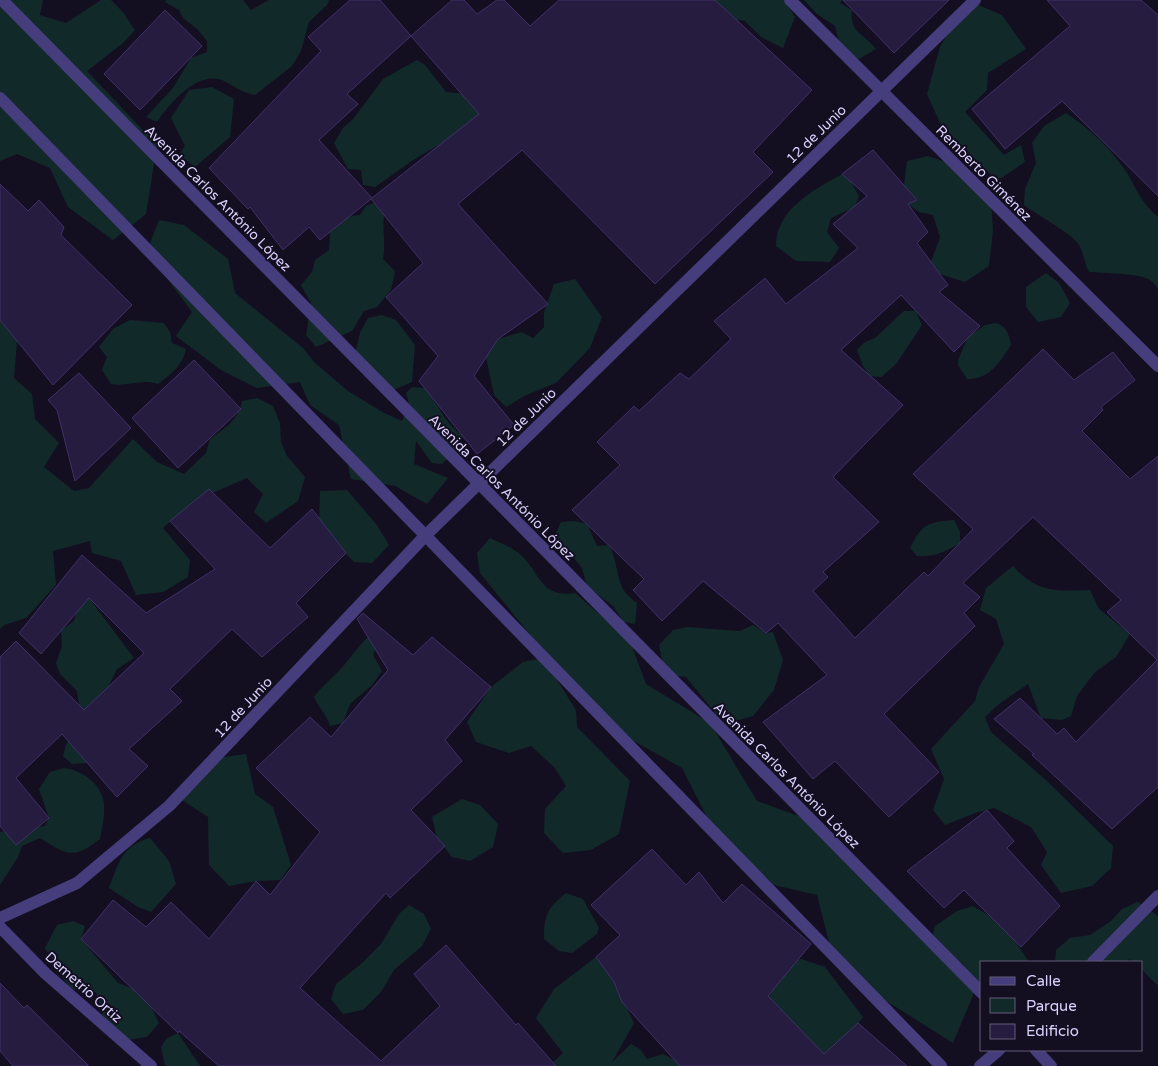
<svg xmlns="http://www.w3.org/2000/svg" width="1158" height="1066" font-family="'Varela Round',sans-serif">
<rect width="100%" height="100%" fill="#130f20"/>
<g fill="#12292a">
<polygon points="0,0 43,0 40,15 66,23 101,0 111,0 122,11 135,30 123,43 87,71 157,145 146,214 113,240 68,207 50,168 17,154 0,161"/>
<path d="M166,0H243L251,10L269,0H329L327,5L309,22L301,51L292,66L255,95C242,93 236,87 224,81C198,69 169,104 157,122L146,117L173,88L191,58L207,52V41L197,29L183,18L179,10L165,2Z"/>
<polygon points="712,0 784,0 795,17 783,48 761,37 745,21 727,18"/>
<path d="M804,0H842L840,3L852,10C849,33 864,33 876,49L852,63L842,54L835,26L817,14Z"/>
<polygon points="967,0 1002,15 1026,49 988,73 987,90 965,112 1004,155 1021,145 1025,162 997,181 941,125 927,94 940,47"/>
<polygon points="417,60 425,65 446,92 477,95 484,103 475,124 413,160 375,187 363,185 361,170 348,169 334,143 343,128 354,118 383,79"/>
<polygon points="212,87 234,99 230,137 195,167 179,155 185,146 171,118 189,90"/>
<path d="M1066,113C1089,128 1112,150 1127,173C1138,192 1141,202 1158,217V289C1156,286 1153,282 1150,280C1140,273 1103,273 1089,272C1084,263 1084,253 1079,245C1074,235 1036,214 1024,205L1025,189L1036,163L1032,143L1044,126Z"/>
<polygon points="928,156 957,166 991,200 993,230 989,266 965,282 940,274 931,262 940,237 933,215 919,212 908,204 917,200 904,186 907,161"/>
<path d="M842,174L851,182L859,196L855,207L831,218L827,232L839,248L830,262L796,261L776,246C776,209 814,190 842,174Z"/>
<path d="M374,203L384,215C382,233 386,241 383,259L395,271L391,290L377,307L364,311L352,331L316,347L306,335L311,303L301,285L312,272L315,260L329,250L330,233L345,217L360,215L366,206Z"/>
<path d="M159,220L184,225L228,259L235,293L303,348L315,363L348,391L384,413L402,421L409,404L406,393L412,387L425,388C440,407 443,421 463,436L458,451L441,464L432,463L416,441L414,464L448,478L427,504L395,486L351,479L339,425L310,405L300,382L257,388L221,370L176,336L192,312L147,251Z"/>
<polygon points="1046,273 1059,283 1070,303 1061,317 1038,322 1026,307 1026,287"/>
<polygon points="575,279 602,317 590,348 556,383 526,395 506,407 494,395 486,357 498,339 522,332 533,338 544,327 544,312 554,284"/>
<path d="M0,291L28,333L17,342L14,378L32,394L35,419L59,443L44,467L74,491L89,488L133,439L157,462L184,474L206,453L210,439C224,429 239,420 242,401L257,398L273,406L280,423L281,442L287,456L305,477L298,501L266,523L254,512L263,494L247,478L194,501L163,528L190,560L188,577L163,592L136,595L121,561L92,553L90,541L53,551L56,585L26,618L4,625L0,629Z"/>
<polygon points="904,311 916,311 922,325 896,364 881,377 870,376 863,366 857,350 865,342 875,338"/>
<polygon points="382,315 396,320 415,345 412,382 386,393 355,353 360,333 368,318"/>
<path d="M130,320L164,323L170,332L172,343L186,349C183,365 170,375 158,384C141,378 129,387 111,384L102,370L107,357L99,347L113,329Z"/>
<path d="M995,323C1006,325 1009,334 1011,345C1000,362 989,380 967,379L958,365V360L968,337L985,325Z"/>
<polygon points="347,490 376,524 389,545 372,563 354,562 319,526 320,491"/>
<path d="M954,520L960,532V543C945,552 934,557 917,556L910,548C922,524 928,522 954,520Z"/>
<path d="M574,521L587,524L597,546L609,545C618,561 616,580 625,592C628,596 633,600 637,603L635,624L624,622L613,606L587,586L582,568L574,558L555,548L556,533L561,522Z"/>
<path d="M490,538C499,543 513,547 521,555C541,574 540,598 575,593L630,641L646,684L710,723L757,801L804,818L974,993L953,1043L883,999L830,946L817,895L774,885L712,827L682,768L607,726L571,685L480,573L477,553Z"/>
<path d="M1013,566C1038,593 1055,591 1090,590L1099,609L1130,634L1116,657L1095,672L1077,696L1071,716L1062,720L1041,718L1028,684L999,704L985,717L991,732L1047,781L1113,846L1111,868L1092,886L1061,893L1041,865L1047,852L1031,827L994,808L975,813L945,825L933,810L944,779L931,749L975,701L979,687L1004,644L996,619L980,610L986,588Z"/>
<polygon points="89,598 134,658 117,669 108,687 97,753 86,763 72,764 63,756 66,745 86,712 79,705 77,691 60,674 56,663 62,646 61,630 74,621 76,612"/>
<polygon points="753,625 766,633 773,632 783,660 774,690 753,716 732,722 716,714 686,677 665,675 659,645 673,630 687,627 740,631"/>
<path d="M370,635L377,645L373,655L382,671L372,685L350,704L343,723L330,726C327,715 319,708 314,697C321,687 330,680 339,671C350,659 357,647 370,635Z"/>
<polygon points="543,658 576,710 577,727 630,781 619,834 591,850 563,853 544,833 545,809 566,786 555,768 531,746 509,753 476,742 467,722 491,687 523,662"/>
<polygon points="246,754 255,794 273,807 291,865 280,880 256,881 229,886 209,865 208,817 182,800 200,766 224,757"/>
<path d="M64,768C82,770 102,784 104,804C105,815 102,828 100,839C73,860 67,855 40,838L22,846L18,857L0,885V832L45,826L49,818L39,789L50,772Z"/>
<polygon points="462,799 480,805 498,824 493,847 470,861 452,857 437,838 432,817"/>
<path d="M150,838L169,861L176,884L151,912L138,907L109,888C118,864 122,845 150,838Z"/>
<path d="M566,893L583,899L599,928L597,934L572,953L559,951L544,939C544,914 547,909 566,893Z"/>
<polygon points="1138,902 1158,916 1158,986 1142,970 1142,962 1133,962 1130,959 1126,962 1055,962 1056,950 1070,938 1090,935 1111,921 1122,909"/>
<polygon points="409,905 424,914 431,929 422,946 394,970 381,992 363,1010 343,1014 331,999 336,984 361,964 381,944 399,914"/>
<path d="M973,906C998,919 1014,938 1029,962H982V987L975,983L963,964L944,952L932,938L935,926L957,911Z"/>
<polygon points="73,921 85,926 81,939 118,983 144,993 159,1023 147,1037 122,1041 106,1026 96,992 70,989 45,948 57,925"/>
<polygon points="596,957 614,982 634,1023 612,1062 631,1044 640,1049 647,1059 663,1054 675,1060 720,1066 549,1066 563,1053 536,1018 554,989"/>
<polygon points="801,959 825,967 863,1017 847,1038 806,1065 759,1016 786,965"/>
<polygon points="178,1033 200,1066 165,1066 161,1047 166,1039"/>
</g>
<g fill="#261c40" stroke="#40306a" fill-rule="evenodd">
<path d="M350,0H380L411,36L452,0H464L477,14L497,0H504L530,26L559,0H715L812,90L753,152L773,172L655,284L522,150L458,204L548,304L498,339L474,376L514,425L477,454L419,381L438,356L386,297L423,263L371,199L320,240L309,227L283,250L250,207L248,209L209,168L321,51L308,37ZM411,36L479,114L372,198L319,140L358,104L347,94Z"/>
<polygon points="843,0 949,0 894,53"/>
<polygon points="1047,0 1141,0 1158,15 1158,196 1062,101 1005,149 972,109 1070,26"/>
<polygon points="165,10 202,46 140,110 104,74"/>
<polygon points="873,150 917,200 908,204 928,232 917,243 948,285 939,292 980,326 954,352 901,295 841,350 903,405 833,477 879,522 823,572 828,577 813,591 855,638 924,572 928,576 973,529 913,474 1043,349 1074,380 1113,352 1135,380 1101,407 1103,410 1082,431 1130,479 1158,456 1158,787 1112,829 1032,755 1034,754 994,719 1020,698 1057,734 1064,728 1076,742 1157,660 1107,612 1121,600 1033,517 963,583 980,597 964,613 975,626 884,714 939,772 889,817 835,761 813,779 763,722 827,675 778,623 766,633 703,581 662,621 633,590 644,579 572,510 620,465 597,442 634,406 639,411 680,373 689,379 731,339 714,321 765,278 786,304 858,248 833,224 867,196 842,174"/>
<polygon points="0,184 28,211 39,200 64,227 61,235 132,305 53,385 0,320"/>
<polygon points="194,360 241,409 178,468 132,418"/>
<polygon points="79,373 131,428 75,481 57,410 48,400"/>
<polygon points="209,489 270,548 312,509 346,553 296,603 308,617 262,657 232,629 170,689 182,701 129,749 148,766 117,797 62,734 16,778 49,818 16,845 0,826 0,657 16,641 84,710 144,653 89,598 41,654 19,633 82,555 146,613 215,569 170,521"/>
<polygon points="363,613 413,655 432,637 491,687 445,740 462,761 411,810 445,846 390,898 386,893 300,988 381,1061 440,1006 414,974 446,945 516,1025 518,1023 556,1066 219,1066 179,1031 178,1033 81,939 113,900 146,927 171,902 209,939 256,881 270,895 320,832 256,768 310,717 331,737 388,670 357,619"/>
<polygon points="987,810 1014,841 1007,848 1060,906 1021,947 964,890 944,908 907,871"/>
<polygon points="652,849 686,885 699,872 723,903 742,884 811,944 768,996 824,1054 858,1023 907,1066 680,1066 622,1002 614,982 596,957 620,935 591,905"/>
<polygon points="0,983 24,1008 27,1005 89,1066 13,1066 0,1051"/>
</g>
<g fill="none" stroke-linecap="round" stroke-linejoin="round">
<g stroke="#453d7c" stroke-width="12">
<polyline points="2,0 982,993"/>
<polyline points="790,0 1158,366"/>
<polyline points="0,98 941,1066"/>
<polyline points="0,918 77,883 169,806 425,536 975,0"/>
<polyline points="0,927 45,973 151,1066"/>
<polyline points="1093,962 1158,896"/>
<polyline points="1036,1050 1051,1066"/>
<polyline points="980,1066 999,1050"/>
</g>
</g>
<g text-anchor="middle" stroke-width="4" stroke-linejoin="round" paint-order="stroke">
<g font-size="14" fill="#dad1fc" stroke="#130f20">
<text transform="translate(816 134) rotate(-44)" y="5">12 de Junio</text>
<text transform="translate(984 173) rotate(45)" y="5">Remberto Giménez</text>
<text transform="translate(218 198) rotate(45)" y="5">Avenida Carlos António López</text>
<text transform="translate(526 417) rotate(-44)" y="5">12 de Junio</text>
<text transform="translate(502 487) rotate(45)" y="5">Avenida Carlos António López</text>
<text transform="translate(243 707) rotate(-47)" y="5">12 de Junio</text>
<text transform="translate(787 775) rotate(45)" y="5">Avenida Carlos António López</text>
<text transform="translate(84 987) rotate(42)" y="5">Demetrio Ortiz</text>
</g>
</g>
<rect x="980" y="961" width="162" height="90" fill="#130f20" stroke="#635d78"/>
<rect x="990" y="977" width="25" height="8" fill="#453d7c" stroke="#635d78"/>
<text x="1026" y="986" font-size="15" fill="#dad1fc">Calle</text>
<rect x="990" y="998" width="25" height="15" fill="#12292a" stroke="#635d78"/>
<text x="1026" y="1011" font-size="15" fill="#dad1fc">Parque</text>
<rect x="990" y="1024" width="25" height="15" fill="#261c40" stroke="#635d78"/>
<text x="1026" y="1036" font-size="15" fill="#dad1fc">Edificio</text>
</svg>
